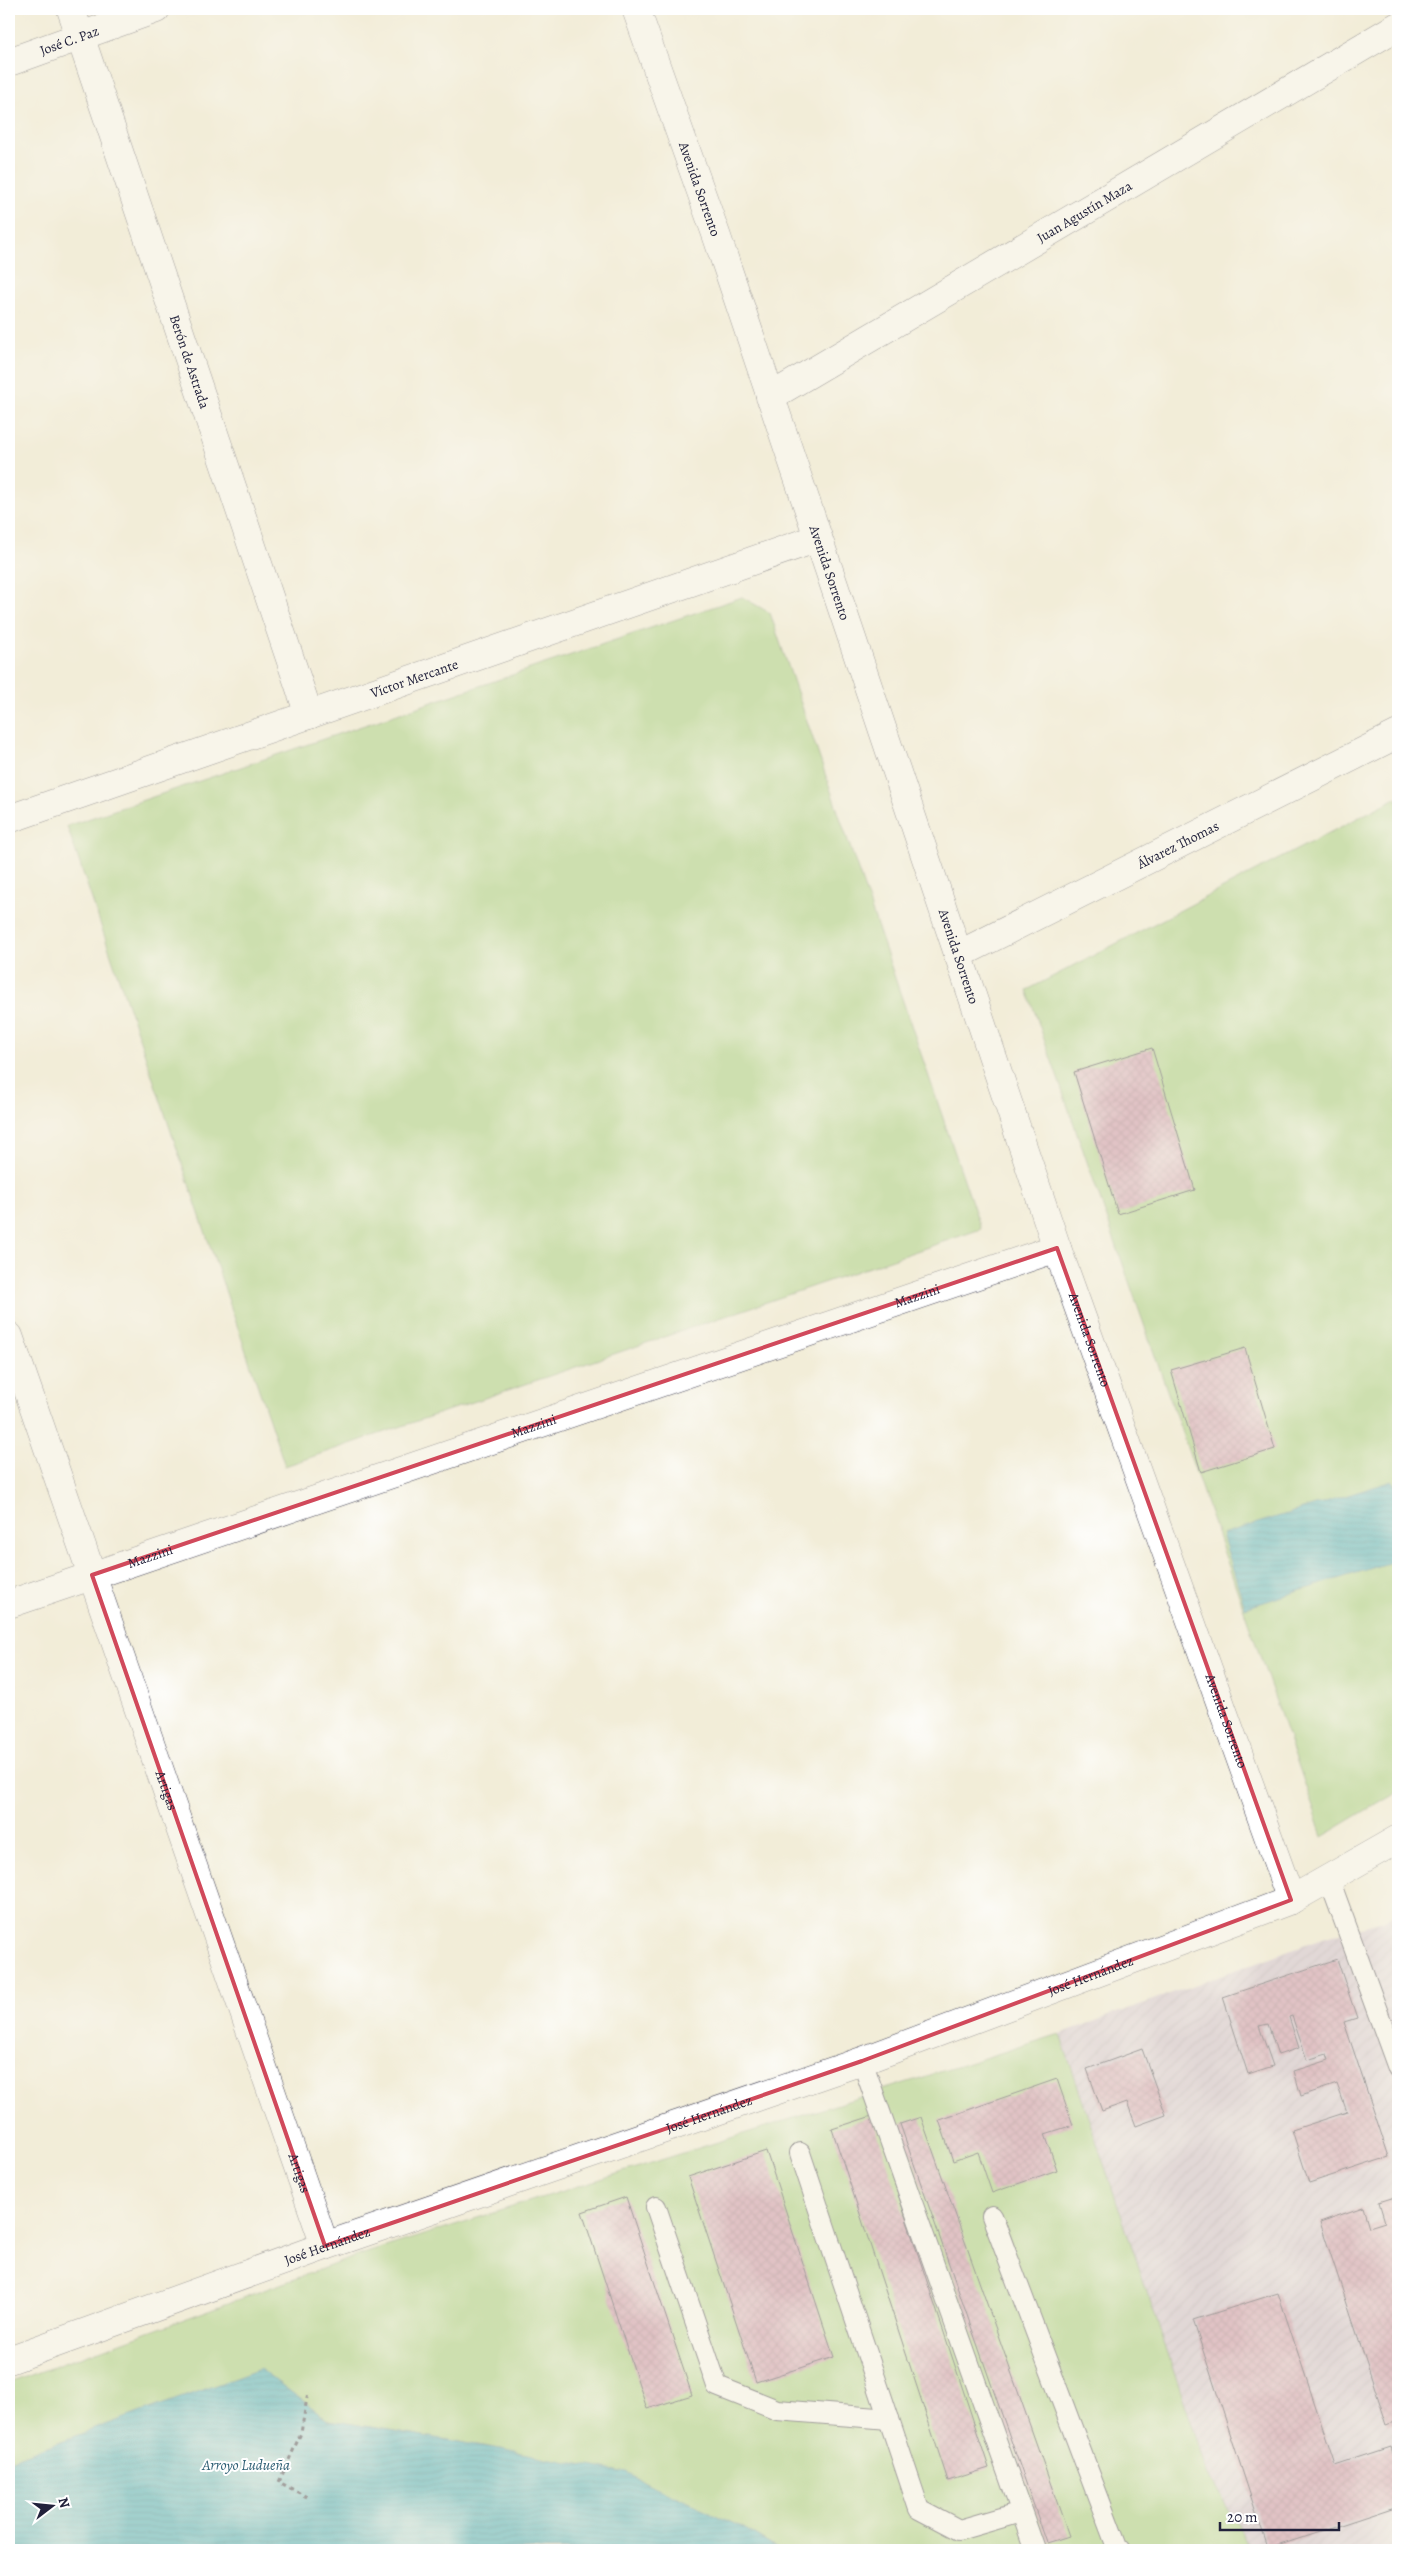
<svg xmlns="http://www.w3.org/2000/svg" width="1407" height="2559" font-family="Alegreya,serif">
<defs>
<pattern id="industrial-furrows" width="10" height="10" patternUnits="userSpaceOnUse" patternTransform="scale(1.25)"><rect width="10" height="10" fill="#cdbed3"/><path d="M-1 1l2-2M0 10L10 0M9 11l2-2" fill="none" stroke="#b0a3b6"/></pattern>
<pattern id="water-rules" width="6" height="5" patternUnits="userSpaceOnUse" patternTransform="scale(1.25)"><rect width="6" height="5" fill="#41aebf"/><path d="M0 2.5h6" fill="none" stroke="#368d9c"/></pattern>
<pattern id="building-cross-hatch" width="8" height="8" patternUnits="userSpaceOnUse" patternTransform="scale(1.25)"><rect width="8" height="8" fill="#cc90ad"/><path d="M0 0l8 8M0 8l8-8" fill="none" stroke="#a5758e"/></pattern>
</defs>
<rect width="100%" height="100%" fill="#fff"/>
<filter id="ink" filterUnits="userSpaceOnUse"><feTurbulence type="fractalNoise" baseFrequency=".02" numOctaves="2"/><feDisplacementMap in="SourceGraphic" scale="10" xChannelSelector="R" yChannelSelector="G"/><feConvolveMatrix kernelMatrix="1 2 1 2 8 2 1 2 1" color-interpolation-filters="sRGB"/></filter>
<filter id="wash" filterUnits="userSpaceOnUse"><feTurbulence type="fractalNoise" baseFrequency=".0096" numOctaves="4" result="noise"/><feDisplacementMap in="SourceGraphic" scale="20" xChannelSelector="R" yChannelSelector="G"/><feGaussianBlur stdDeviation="1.12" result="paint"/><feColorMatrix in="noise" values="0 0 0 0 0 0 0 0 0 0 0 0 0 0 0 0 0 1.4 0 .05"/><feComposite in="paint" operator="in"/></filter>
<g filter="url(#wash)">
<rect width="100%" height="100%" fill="#f2edd8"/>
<polygon fill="url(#industrial-furrows)" points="1398,1912 1398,2550 1259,2550 1246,2542 1208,2472 1060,2034 1322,1938 1383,1921"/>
<g fill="#a1cf7d" stroke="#62785c">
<polygon points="742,597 770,613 981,1229 285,1466 67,826"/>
<polygon points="1398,797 1398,1791 1323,1836 1027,990"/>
<polygon points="1060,2034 1208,2472 1246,2542 1259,2550 779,2550 739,2526 506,2450 329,2420 260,2370 9,2460 9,2383 360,2255"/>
</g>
<g fill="url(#water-rules)" stroke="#32687d">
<polygon points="1393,1481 1398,1497 1398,1560 1245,1608 1222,1534"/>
<polygon points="260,2369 329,2420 506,2450 626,2473 739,2526 779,2550 9,2550 9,2460"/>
</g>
<g id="blocks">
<g fill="url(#building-cross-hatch)">
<polygon points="1152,1048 1195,1190 1118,1214 1074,1072"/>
<polygon points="1245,1348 1275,1449 1201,1472 1171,1370"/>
<polygon points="1337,1959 1357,2018 1344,2022 1389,2157 1309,2183 1292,2130 1347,2112 1337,2084 1301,2096 1294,2071 1329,2060 1327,2054 1307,2060 1292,2016 1289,2017 1299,2048 1278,2055 1268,2024 1259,2026 1273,2066 1248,2074 1223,1997"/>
<polygon points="1142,2049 1166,2115 1136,2126 1127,2102 1102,2111 1087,2069"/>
<polygon points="1057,2079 1073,2125 1045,2134 1057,2170 992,2193 978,2152 953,2161 939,2120"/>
<polygon points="872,2116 989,2468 948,2481 832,2129"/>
<polygon points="921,2117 1069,2536 1047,2543 900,2124"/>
<polygon points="766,2151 834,2357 756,2382 688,2177"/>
<polygon points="1398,2196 1398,2421 1387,2425 1320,2222 1363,2207 1369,2227 1385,2222 1379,2202"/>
<polygon points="626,2197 692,2395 647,2409 582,2212"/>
<polygon points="1278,2293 1335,2465 1390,2447 1398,2472 1398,2506 1268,2549 1193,2320"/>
</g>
</g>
</g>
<g filter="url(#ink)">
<use href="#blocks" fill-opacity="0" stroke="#414053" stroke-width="1"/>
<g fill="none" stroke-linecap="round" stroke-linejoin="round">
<g stroke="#414053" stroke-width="22">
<g id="service">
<polyline points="1329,1879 1398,2068"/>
<polyline points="862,2061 1035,2550"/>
<polyline points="800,2153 919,2509 959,2530 1021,2512"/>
<polyline points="656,2207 717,2386 777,2410 889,2419"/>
<polyline points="992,2216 1117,2547 1120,2550"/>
</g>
</g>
<g stroke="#414053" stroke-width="29">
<g id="minor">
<path id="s1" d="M71,9L309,715"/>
<path id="s2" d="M636,9L717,237L1057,1248L1291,1900"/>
<path id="s3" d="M9,62L156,9"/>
<path id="s4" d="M770,397L1398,26"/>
<path id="s5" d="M9,819L818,538"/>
<path id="s6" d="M958,955L1398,734"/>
<path id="s7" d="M9,1336L325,2246"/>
<path id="s8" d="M9,1604L1057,1248"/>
<path id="s9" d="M9,2360L325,2246L862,2061L1291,1900L1398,1839"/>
</g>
</g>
<polyline stroke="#414053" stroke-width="3" stroke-dasharray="4 4" stroke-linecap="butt" points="307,2497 279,2482 301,2433 308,2392"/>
<use href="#service" stroke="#fff" stroke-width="20"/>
<use href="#minor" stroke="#fff" stroke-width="28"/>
</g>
</g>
<path d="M0 0H1407V2559H0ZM1057,1248L1291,1900L862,2061L325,2246L92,1575Z" fill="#f2edd8" fill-opacity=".55" fill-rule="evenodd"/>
<path fill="none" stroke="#d1495b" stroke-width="4" stroke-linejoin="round" d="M1057,1248L1291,1900L862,2061L325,2246L92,1575Z"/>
<g text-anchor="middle" stroke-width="4" stroke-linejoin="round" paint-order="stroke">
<g font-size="14" fill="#22223b" stroke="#fff">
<text dy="5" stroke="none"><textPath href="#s3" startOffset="64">José C. Paz</textPath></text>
<text dy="5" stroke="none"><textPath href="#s2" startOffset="191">Avenida Sorrento</textPath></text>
<text dy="5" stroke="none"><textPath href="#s4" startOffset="365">Juan Agustín Maza</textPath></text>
<text dy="5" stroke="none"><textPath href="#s1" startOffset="372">Berón de Astrada</textPath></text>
<text dy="5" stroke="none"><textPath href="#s2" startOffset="596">Avenida Sorrento</textPath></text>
<text dy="5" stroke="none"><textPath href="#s5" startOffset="429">Víctor Mercante</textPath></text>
<text dy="5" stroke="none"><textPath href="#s6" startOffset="246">Álvarez Thomas</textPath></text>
<text dy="5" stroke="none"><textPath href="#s2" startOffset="1001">Avenida Sorrento</textPath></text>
<text dy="5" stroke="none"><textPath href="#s8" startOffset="959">Mazzini</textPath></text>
<text dy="5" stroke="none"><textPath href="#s2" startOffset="1406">Avenida Sorrento</textPath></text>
<text dy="5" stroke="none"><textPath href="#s8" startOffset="554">Mazzini</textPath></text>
<text dy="5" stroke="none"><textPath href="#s8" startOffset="149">Mazzini</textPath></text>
<text dy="5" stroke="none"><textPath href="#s2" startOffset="1811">Avenida Sorrento</textPath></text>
<text dy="5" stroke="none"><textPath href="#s7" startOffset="481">Artigas</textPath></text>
<text dy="5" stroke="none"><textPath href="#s9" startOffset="1148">José Hernández</textPath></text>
<text dy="5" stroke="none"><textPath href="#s9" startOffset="742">José Hernández</textPath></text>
<text dy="5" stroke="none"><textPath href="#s7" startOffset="886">Artigas</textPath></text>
<text dy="5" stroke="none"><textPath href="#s9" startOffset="338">José Hernández</textPath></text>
</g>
<g font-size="15" font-style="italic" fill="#306176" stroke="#fff">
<text x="246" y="2470">Arroyo Ludueña</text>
</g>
</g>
<rect width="1407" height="2559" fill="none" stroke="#fff" stroke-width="30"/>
<g transform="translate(52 2506) rotate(74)" stroke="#ffffff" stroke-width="4" paint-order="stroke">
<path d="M0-4L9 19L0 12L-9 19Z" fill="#22223b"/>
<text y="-8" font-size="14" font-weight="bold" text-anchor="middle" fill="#22223b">N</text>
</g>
<path d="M1220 2522v8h119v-8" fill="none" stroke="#22223b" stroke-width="2.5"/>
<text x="1227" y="2522" font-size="15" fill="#22223b" stroke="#ffffff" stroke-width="4" paint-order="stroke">20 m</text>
</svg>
